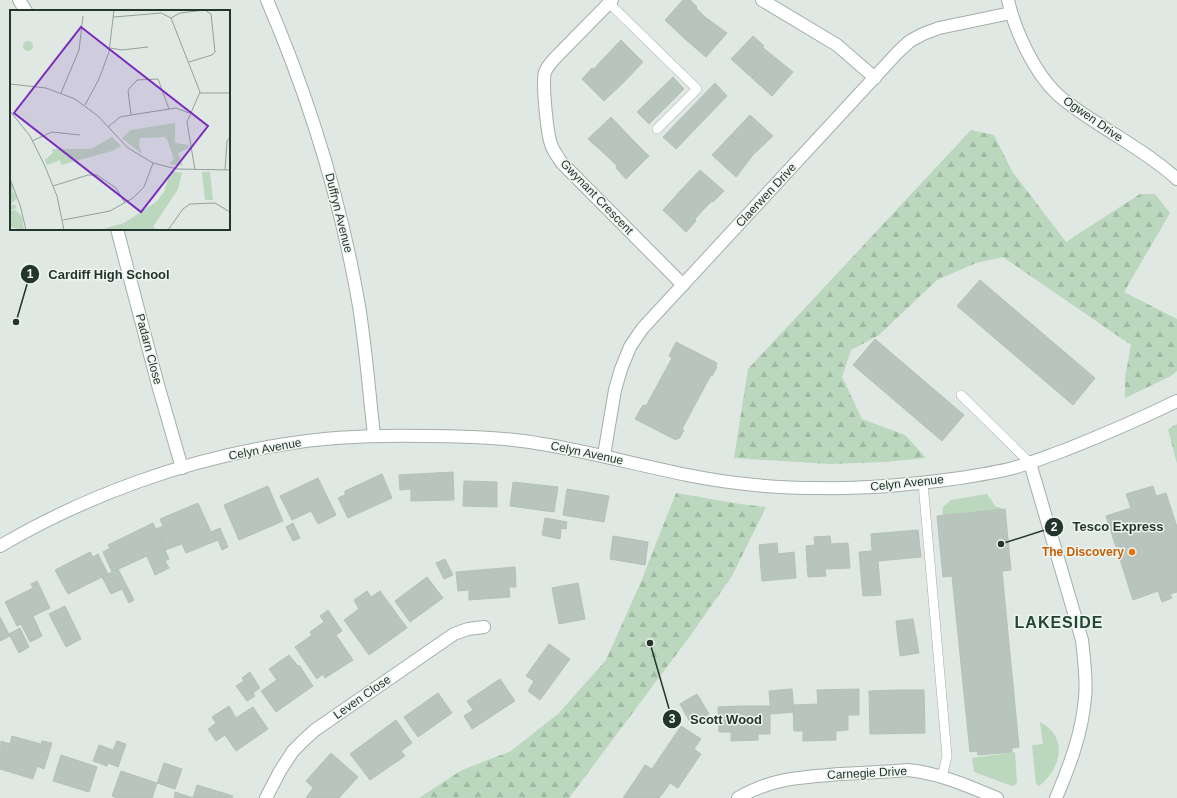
<svg xmlns="http://www.w3.org/2000/svg" width="1177" height="798" font-family="Helvetica,sans-serif">
<defs>
<pattern id="forest-firs" width="22" height="20" patternUnits="userSpaceOnUse"><rect width="22" height="20" fill="#bbd7bd"/><path d="M5 1l3.5 6h-7zM16 11l3.5 6h-7z" fill="#a0b9a3"/></pattern>
</defs>
<rect width="100%" height="100%" fill="#dfe8e3"/>
<g fill="#bbd7bd">
<polygon points="987,494 996,507 1000,507 1001,510 942,516 943,507 951,500"/>
<path d="M1040,722C1069,737 1061,769 1039,786L1036,784L1032,745L1043,744Z"/>
<polygon points="1015,752 1017,782 1015,785 1012,786 974,772 972,758"/>
</g>
<g fill="url(#forest-firs)">
<polygon points="971,130 994,135 1012,171 1066,242 1140,194 1155,194 1170,213 1124,292 1177,319 1177,371 1171,376 1125,398 1125,378 1131,345 1003,257 976,263 937,280 879,335 851,350 842,377 862,419 905,435 926,458 885,462 830,464 734,458 748,369"/>
<polygon points="1177,424 1177,464 1168,429"/>
<polygon points="676,493 740,504 766,507 732,576 690,636 569,798 419,798 462,770 511,751 559,713 606,660 640,584"/>
</g>
<g fill="#b8c5be" stroke="#b3c1b8">
<polygon points="683,0 690,0 697,7 696,8 705,17 685,39 665,20"/>
<polygon points="705,17 727,33 706,57 685,39"/>
<polygon points="753,36 764,46 762,47 772,55 752,78 731,59"/>
<polygon points="621,40 643,62 624,82 602,60"/>
<polygon points="772,55 793,72 772,96 752,78"/>
<polygon points="602,60 624,82 604,101 582,79 592,68 594,69"/>
<polygon points="673,77 684,89 649,124 637,112"/>
<polygon points="715,83 727,96 676,149 663,137"/>
<polygon points="750,115 773,136 753,155 731,135"/>
<polygon points="611,117 630,137 608,157 588,139"/>
<polygon points="731,135 753,155 736,177 712,155"/>
<polygon points="630,137 649,156 626,179 616,168 617,166 608,157"/>
<polygon points="700,170 724,191 713,202 712,201 703,210 681,190"/>
<polygon points="681,190 703,210 695,219 696,221 686,232 663,210"/>
<polygon points="980,280 1095,378 1073,405 957,306"/>
<polygon points="875,339 964,415 942,441 853,365"/>
<polygon points="676,342 717,363 716,366 717,367 712,376 711,375 682,429 684,430 679,439 678,438 676,440 635,419 643,405 646,406 672,358 669,356"/>
<polygon points="453,472 454,500 411,501 411,489 400,490 399,475"/>
<polygon points="382,474 392,498 348,518 338,498 345,495 345,491"/>
<polygon points="318,478 336,515 318,524 311,511 292,520 280,496"/>
<polygon points="464,481 497,482 497,507 463,506"/>
<polygon points="513,482 558,487 554,512 510,506"/>
<polygon points="268,486 283,521 239,540 224,505"/>
<polygon points="1153,486 1156,496 1166,493 1177,527 1177,592 1170,594 1172,598 1162,602 1158,591 1133,600 1106,516 1131,508 1126,494"/>
<polygon points="567,489 609,496 604,522 563,515"/>
<polygon points="198,503 211,532 220,528 228,547 222,550 218,540 186,553 182,544 165,550 156,529 163,526 160,519"/>
<polygon points="1005,509 1011,570 1002,571 1019,747 1012,748 1012,752 978,755 977,751 970,752 952,576 943,577 937,516"/>
<polygon points="545,518 567,522 566,529 561,528 560,539 542,535"/>
<polygon points="153,523 169,559 165,561 169,568 155,575 147,556 112,572 103,552 110,548 108,545"/>
<polygon points="293,523 300,538 293,541 286,527"/>
<polygon points="918,530 921,557 878,561 881,595 863,596 859,552 872,551 871,534"/>
<polygon points="613,536 648,542 645,565 610,559"/>
<polygon points="830,536 831,544 848,543 850,568 825,569 826,576 808,577 806,546 815,545 814,537"/>
<polygon points="777,543 778,554 794,552 796,578 762,581 759,545"/>
<polygon points="90,552 93,557 98,554 108,574 68,594 55,570"/>
<polygon points="445,559 453,575 444,579 436,563"/>
<polygon points="515,567 516,587 509,587 510,597 469,600 469,590 458,591 456,572"/>
<polygon points="118,569 134,600 129,603 122,589 111,594 102,577"/>
<polygon points="427,577 443,598 410,622 395,601"/>
<polygon points="37,581 50,608 33,616 42,636 30,642 21,624 17,626 5,602 33,588 31,584"/>
<polygon points="578,583 585,619 559,624 552,588"/>
<polygon points="367,591 371,597 380,591 407,628 369,655 344,620 359,609 354,600"/>
<polygon points="65,606 81,639 66,647 49,614"/>
<polygon points="328,610 342,631 336,635 353,660 325,678 323,674 317,679 295,647 312,635 310,632 324,622 320,616"/>
<polygon points="0,617 10,636 0,641"/>
<polygon points="913,619 919,653 900,656 896,621"/>
<polygon points="20,628 29,647 19,653 9,634"/>
<polygon points="549,644 570,659 540,700 528,691 534,681 526,676"/>
<polygon points="289,655 298,666 299,665 313,686 276,712 261,691 277,680 269,669"/>
<polygon points="250,672 260,688 253,693 242,678"/>
<polygon points="500,679 515,701 472,729 464,716 473,710 467,701"/>
<polygon points="244,681 255,696 247,701 236,686"/>
<polygon points="792,689 794,712 771,714 769,691"/>
<polygon points="859,689 859,715 848,715 848,730 836,731 836,740 803,741 803,731 794,731 793,705 818,704 817,690"/>
<polygon points="896,690 924,690 925,733 870,734 869,691"/>
<polygon points="438,693 452,713 418,737 404,717"/>
<polygon points="697,694 709,714 691,724 680,704"/>
<polygon points="229,706 236,718 253,707 268,729 236,751 225,735 216,741 208,729 216,723 212,717"/>
<polygon points="742,706 770,706 770,734 758,734 758,740 731,741 731,732 719,732 718,707"/>
<polygon points="396,720 412,743 401,751 405,756 370,780 350,754"/>
<polygon points="681,726 701,739 694,749 701,754 678,788 670,783 663,793 638,776 645,765 652,769"/>
<polygon points="12,736 41,744 42,741 52,743 44,769 37,766 33,779 0,769 1,741 10,744"/>
<polygon points="117,741 126,744 118,767 108,763 107,766 93,761 99,745 113,750"/>
<polygon points="331,753 358,777 339,798 324,798 306,781"/>
<polygon points="61,755 97,767 89,792 53,781"/>
<polygon points="164,763 182,769 175,789 157,783"/>
<polygon points="121,771 157,783 152,798 117,798 112,796"/>
<polygon points="638,776 663,793 659,798 623,798"/>
<polygon points="197,785 233,796 232,798 174,798 175,792 193,798"/>
<polygon points="313,788 324,798 306,798"/>
</g>
<g fill="none" stroke-linecap="round" stroke-linejoin="round">
<g stroke="#a3afa9" stroke-width="10">
<g id="lane">
<polyline points="609,3 697,89 657,129"/>
<polyline points="961,395 1030,463"/>
<polyline points="923,483 947,756 942,777"/>
</g>
</g>
<g stroke="#a3afa9" stroke-width="14">
<g id="street">
<polyline points="19,0 26,11"/>
<path d="M267,0C309,98 341,201 359,306C366,349 369,392 374,435"/>
<path d="M612,0L558,55C553,60 548,65 545,72C542,83 547,133 551,144C553,151 558,157 562,163L683,285"/>
<polyline points="762,0 837,45 875,78"/>
<path d="M1008,0C1015,31 1034,72 1057,94C1069,105 1083,114 1097,123C1124,141 1153,157 1177,179"/>
<polyline points="117,229 158,385 182,468"/>
<polyline points="604,455 615,390 621,369 630,347 642,329 898,52 910,41 923,34 939,28 1011,13"/>
<path d="M1030,463L1082,640C1084,659 1087,679 1085,698C1082,733 1070,765 1056,798"/>
<path d="M0,546C87,495 187,459 286,444C333,436 379,435 426,436C465,436 504,437 542,444C610,455 677,477 746,484C770,487 795,488 819,488C864,489 908,485 953,479C973,476 994,473 1013,468C1031,463 1048,456 1065,450C1103,435 1140,419 1177,401"/>
<polyline points="266,798 280,771 293,751 304,740 315,730 454,634 468,629 484,627"/>
<path d="M738,798C771,778 803,777 840,774C863,773 885,772 908,770C939,773 968,786 997,798"/>
</g>
</g>
<use href="#lane" stroke="#fff" stroke-width="9"/>
<use href="#street" stroke="#fff" stroke-width="12"/>
</g>
<circle fill="#e8710a" stroke="#eff5f1" stroke-width="1.5" cx="1132" cy="552" r="4"/>
<g text-anchor="middle" stroke-width="3" stroke-linejoin="round" paint-order="stroke">
<g font-size="12" fill="#22362d" stroke="#eff5f1">
<text transform="translate(1093 119) rotate(35)" y="4">Ogwen Drive</text>
<text transform="translate(766 195) rotate(-47)" y="4">Claerwen Drive</text>
<text transform="translate(597 197) rotate(46)" y="4">Gwynant Crescent</text>
<text transform="translate(339 213) rotate(76)" y="4">Duffryn Avenue</text>
<text transform="translate(149 349) rotate(75)" y="4">Padarn Close</text>
<text transform="translate(265 449) rotate(-11)" y="4">Celyn Avenue</text>
<text transform="translate(587 453) rotate(12)" y="4">Celyn Avenue</text>
<text transform="translate(907 483) rotate(-6)" y="4">Celyn Avenue</text>
<text transform="translate(362 697) rotate(-35)" y="4">Leven Close</text>
<text transform="translate(867 773) rotate(-3)" y="4">Carnegie Drive</text>
</g>
<g font-size="12" font-weight="bold" fill="#c56008" stroke="#eff5f1" text-anchor="end">
<text x="1124" y="556">The Discovery</text>
</g>
<g font-size="16" font-weight="bold" letter-spacing="1" fill="#214536" stroke="#eff5f1">
<text x="1059" y="628">LAKESIDE</text>
</g>
</g>
<g transform="translate(10 10)">
<rect width="220" height="220" fill="#dfe8e3"/>
<path d="M13 36a5 5 0 1 1 10 0a5 5 0 1 1-10 0Z" fill="#bbd7bd"/>
<path d="M165,113V133L179,135V138L168,143L173,156L159,154L164,149L157,129L154,127L130,128L129,135L132,144L112,128L121,120ZM102,127L111,136L102,141L51,155L50,150L37,155L35,150L43,143L42,139H81ZM161,161L172,163L168,179L143,217L147,220H89L114,213L146,192L154,182ZM192,162H200L203,190H195ZM0,172L4,175L2,180L7,188L0,195H5L7,198L0,200ZM6,200L12,207L14,220L0,217V201Z" fill="#bbd7bd"/>
<path fill="none" stroke="#93a19a" stroke-width="1" d="M104,7L151,3L161,8L190,82L177,112L185,160M161,8L170,3L195,0M100,38L112,40L138,37M179,52L202,45L205,42L201,4L195,0M0,74L36,78L65,89L88,106L118,138L143,153L167,159L220,160M51,83L69,40L73,6M190,83H220M75,95L89,69L99,42L104,0M0,101L20,126L34,154L47,186L54,220M121,105L118,80L127,70L148,69L159,99M98,117L110,107L121,105L166,98L179,103M22,131L42,122L70,125M215,160L217,131L220,127M0,169L10,195L16,220M43,176L78,165H87L106,178L115,193M53,210L100,201L123,188L134,177L143,153M158,220L173,199L180,194L205,193L220,202"/>
<path fill="#7b2cbf" fill-opacity="0.15" stroke="#7b2cbf" stroke-width="2" d="M71,17L198,116L131,202L4,103Z"/>
<rect width="220" height="220" fill="none" stroke="#22362d" stroke-width="2"/>
</g>
<path fill="none" stroke="#22362d" stroke-width="1.5" d="M16 322L30 274M1001 544L1054 527M650 643L672 719"/>
<g fill="#22362d" stroke="#eff5f1" stroke-width="1.5">
<circle cx="16" cy="322" r="4"/>
<circle cx="1001" cy="544" r="4"/>
<circle cx="650" cy="643" r="4"/>
<circle cx="30" cy="274" r="10"/>
<circle cx="1054" cy="527" r="10"/>
<circle cx="672" cy="719" r="10"/>
</g>
<g font-size="12" text-anchor="middle" font-weight="bold" fill="#fff">
<text x="30" y="278">1</text>
<text x="1054" y="531">2</text>
<text x="672" y="723">3</text>
</g>
<g font-size="13" text-anchor="middle" font-weight="bold" fill="#22362d" stroke="#eff5f1" stroke-width="3" stroke-linejoin="round" paint-order="stroke">
<text x="109" y="279">Cardiff High School</text>
<text x="1118" y="531">Tesco Express</text>
<text x="726" y="724">Scott Wood</text>
</g>
</svg>
